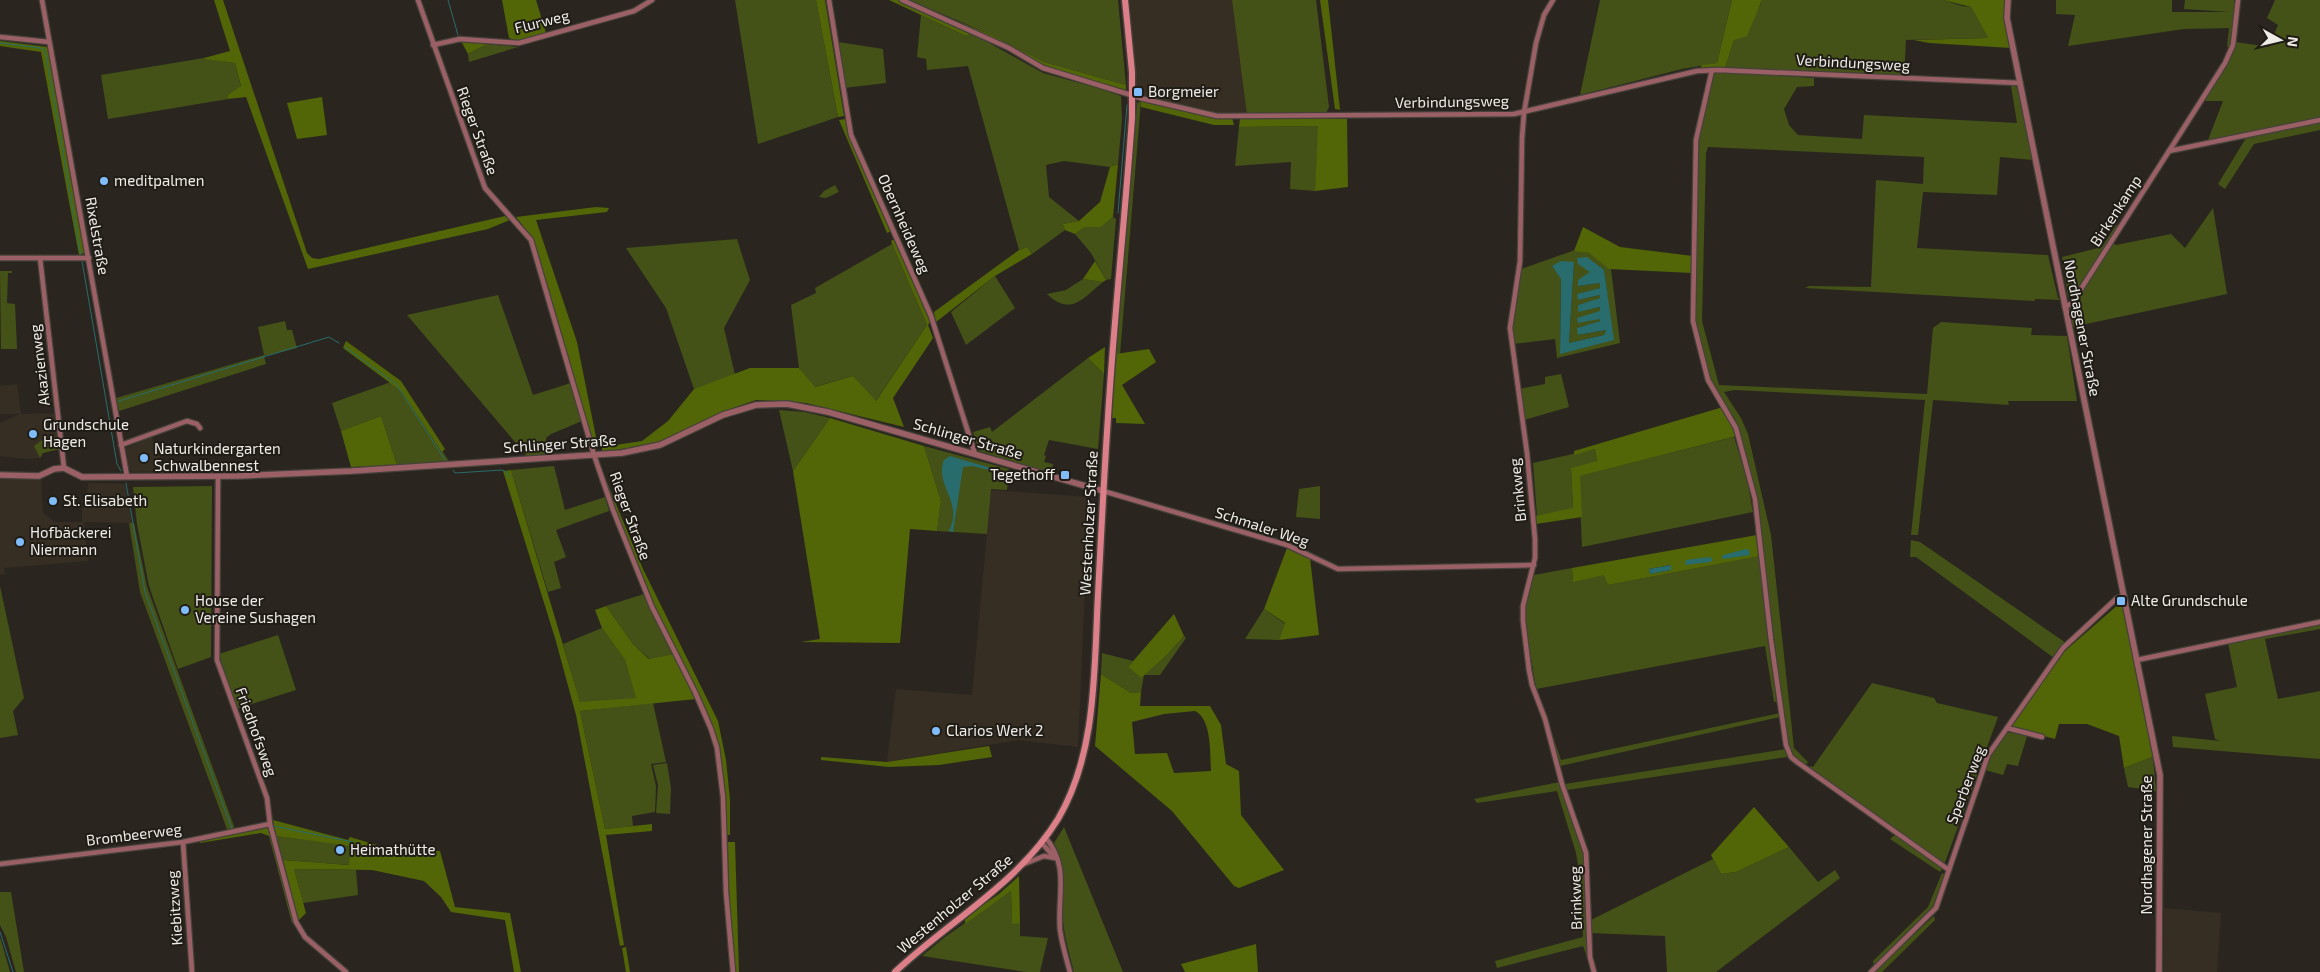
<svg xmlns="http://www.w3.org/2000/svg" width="2320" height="972" font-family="'Exo 2',sans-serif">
<rect width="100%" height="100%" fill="#2a261f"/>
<g fill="#362e22">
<polygon points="1130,0 1232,0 1247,115 1218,115 1138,96"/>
<polygon points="17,384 21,414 56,413 61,449 43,453 40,458 26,459 0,456 0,423 20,414 0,414 0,386"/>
<polygon points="152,437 166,471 133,472 129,468 126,448"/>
<polygon points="41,478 43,513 55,522 82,522 82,510 87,496 88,483 125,484 132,523 84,522 88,561 4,568 5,574 0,575 0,479"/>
<polygon points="991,490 1089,497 1078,747 1018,740 887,762 896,689 972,695"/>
<polygon points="2164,908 2221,913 2217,972 2163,972"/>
</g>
<g fill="#445217" fill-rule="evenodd">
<polygon points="735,0 816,0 838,117 758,144"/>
<polygon points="909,0 1118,0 1126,85 1044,62 992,35"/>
<polygon points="1232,0 1316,0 1329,107 1326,113 1247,115"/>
<polygon points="1600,0 1732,0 1717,63 1682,69 1580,95"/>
<polygon points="1762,0 1943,0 1962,6 1971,7 1988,38 1906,40 1904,77 1889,74 1888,76 1725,68 1734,40 1760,6"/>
<polygon points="2056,0 2172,0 2172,12 2230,12 2184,9 2185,0 2234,0 2234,11 2236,12 2231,46 2227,47 2229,28 2184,29 2068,46 2075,15 2056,14"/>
<polygon points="2275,0 2320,0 2320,119 2208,140 2223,101 2204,101 2228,63 2236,42 2269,47 2278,25 2267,18"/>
<polygon points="921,15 966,36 971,33 1043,73 1102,89 1121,96 1122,119 1118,164 1110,167 1064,161 1046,165 1049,197 1079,221 1064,224 1065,230 1032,254 1027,247 1019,250 968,66 927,70 926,59 917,57"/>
<polygon points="838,42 883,49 886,83 844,88"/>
<polygon points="487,44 518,47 469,62 468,54"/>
<polygon points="204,58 235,63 241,87 228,95 228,99 108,119 101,75"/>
<polygon points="1717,71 1814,78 1814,86 1797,87 1784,109 1789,125 1798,135 1862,139 1864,115 2017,123 2011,86 2019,86 2033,160 2000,157 1997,195 1923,192 1917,248 2048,255 2058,298 2061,300 2035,299 2035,301 1805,288 1809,286 1871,287 1876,180 1923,184 1924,157 1708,147 1706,153 1702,321 1719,385 1927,394 1933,328 1941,322 2032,328 2031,335 2067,336 2077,401 2008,401 2009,405 1933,400 1918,535 1911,535 1925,400 1735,390 1724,392 1741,418 1748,434 1771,535 1794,748 1808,762 1804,767 1792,756 1788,745 1756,499 1735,419 1709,380 1694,322 1698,143 1713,73"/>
<polygon points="1141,101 1120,354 1116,354 1137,103"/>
<polygon points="2320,122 2320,130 2254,144 2225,189 2218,184 2246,138"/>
<polygon points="1319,126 1315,191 1290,189 1291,162 1235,166 1239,127"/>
<polygon points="835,185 839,192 826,198 819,197 824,191"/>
<polygon points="2213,208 2227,294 2072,327 2072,315 2070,314 2071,307 2113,243 2116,245 2171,234 2185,248"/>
<polygon points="1113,217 1116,219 1111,279 1106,280 1091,253 1075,234 1085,227 1101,227"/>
<polygon points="2116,225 2119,226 2074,297 2068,297 2062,257 2102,247"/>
<polygon points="737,239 750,280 724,328 735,375 694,389 666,308 626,248"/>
<polygon points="892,244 927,325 875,402 853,376 814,387 799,368 791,305 816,293 815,288"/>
<path d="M1575,250L1589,253L1611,269L1620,343L1557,358L1555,339L1513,344V317L1521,269ZM1574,262L1569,343L1604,335L1606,330L1579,335L1578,328L1600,321L1601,307L1579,311L1578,305L1601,298L1600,295L1578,300V294L1600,288V283L1578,286L1590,272L1604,270L1613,340L1560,353L1561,278L1552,266Z"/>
<polygon points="0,271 12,271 12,273 8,273 7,303 15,304 17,349 1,349"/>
<polygon points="995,276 1015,308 966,345 951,312"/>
<path d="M1083,279L1103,282C1083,298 1071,317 1047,294L1066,290Z"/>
<polygon points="498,295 533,395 571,383 582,421 551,434 546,438 548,454 527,456 407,315"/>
<polygon points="285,321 287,330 292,330 297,348 264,356 266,364 119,411 116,398 264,355 258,327"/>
<polygon points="1088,358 1104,374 1098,449 1049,440 1044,455 1046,456 1044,462 1053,464 1051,473 979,451 973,432 990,427 992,432"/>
<polygon points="1561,374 1569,407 1524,420 1519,389 1545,384 1545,377"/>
<polygon points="391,382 401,391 449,461 397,465 381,416 341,431 332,403"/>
<polygon points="779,410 804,412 830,418 793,471"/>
<polygon points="59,436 60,449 43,453 40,458 34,446 42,440"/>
<polygon points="1734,437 1747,479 1753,512 1582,547 1579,476"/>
<polygon points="924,446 1009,469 1007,490 991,489 987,534 937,531 941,501"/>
<polygon points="1595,449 1597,462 1571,468 1573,509 1537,516 1533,463"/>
<polygon points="554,466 565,510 605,497 609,511 556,530 566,557 554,562 561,588 548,592 511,470"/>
<polygon points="212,486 211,657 178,669 149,586 137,524 133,487"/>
<polygon points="1320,486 1320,519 1296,517 1299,489"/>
<polygon points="129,523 134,523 147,587 235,829 228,832 140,592"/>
<polygon points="1911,540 1920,542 2066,643 2054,658 1916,557 1910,557"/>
<polygon points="1759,556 1768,641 1779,701 1774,702 1765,646 1536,689 1525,621 1525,607 1534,575 1572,568 1573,581 1605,574 1608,585"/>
<polygon points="0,586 24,698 13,711 18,735 0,738"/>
<polygon points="644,594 674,654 650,659 633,644 606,606"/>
<polygon points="1264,609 1285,624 1279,640 1245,639"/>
<polygon points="2320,623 2320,629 2265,639 2278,699 2320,691 2320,759 2173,747 2172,736 2220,741 2215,739 2205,694 2237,687 2228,643"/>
<polygon points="602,628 625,660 637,699 580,703 563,644"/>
<polygon points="278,635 296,690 236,709 219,654"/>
<polygon points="1184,636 1186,638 1160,675 1144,675 1141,692 1131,693 1101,674 1102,653 1133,661 1128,667 1141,678 1144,675 1166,656"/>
<polygon points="1872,683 1934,698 1937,703 1998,717 1944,865 1808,769 1810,766 1813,767"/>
<polygon points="653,703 666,762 651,764 656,786 655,812 632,816 633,826 605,829 580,711"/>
<polygon points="1780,713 1780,717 1560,766 1550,734 1551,731 1561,760"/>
<polygon points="2007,732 2027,736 2018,766 2007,764 2003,775 1985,770 1988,758"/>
<polygon points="1786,749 1789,756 1787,757 1567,790 1565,784"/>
<polygon points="2153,757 2156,791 2128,787 2124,768"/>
<polygon points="667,763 671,788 670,814 656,813 658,785 653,765"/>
<polygon points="1560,782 1585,859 1590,957 1588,960 1583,946 1497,968 1495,961 1583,937 1580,877 1576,853 1557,791 1477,803 1474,799"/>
<path d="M1064,827L1123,972H1074C1069,952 1063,932 1062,911C1060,886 1066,865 1054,843Z"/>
<polygon points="1896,834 1943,868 1940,872 1890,839"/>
<polygon points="276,836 351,845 350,865 283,860"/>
<polygon points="1789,847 1818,882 1835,870 1840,878 1716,972 1667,972 1665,936 1590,933 1591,920 1713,859 1721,874 1736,872"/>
<polygon points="294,869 356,870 358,895 303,903"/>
<polygon points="1942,873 1946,875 1936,907 1874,968 1873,961 1928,907"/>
<polygon points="1011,891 1012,923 1020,923 1020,936 1048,938 1040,972 1026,972 922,956 945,937"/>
<polygon points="0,892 11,892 24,972 16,972 6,937 0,925"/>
<polygon points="1934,916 1935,920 1882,972 1873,972"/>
<polygon points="0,938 1,940 10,972 0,972"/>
</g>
<g fill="#526507" fill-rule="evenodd">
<polygon points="214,0 223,0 307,253 312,258 319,259 505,216 510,220 488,229 308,269 246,97 228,99 228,95 241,86 235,63 205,59 204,58 230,51"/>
<polygon points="502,0 536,0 546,33 517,41 509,38"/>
<polygon points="816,0 825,0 844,116 838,117"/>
<polygon points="889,0 898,0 971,33 966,36"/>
<polygon points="1320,0 1328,0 1340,110 1335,109"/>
<polygon points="1732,0 1762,0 1747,36 1734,40 1725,68 1700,68 1702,65 1717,63"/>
<polygon points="1943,0 2006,0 2011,48 1929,43 1914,40 1988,38 1971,7"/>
<polygon points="957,21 992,35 1044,62 1126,85 1126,90 1044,67"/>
<polygon points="0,41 48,47 84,247 84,253 79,255 41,52 0,46"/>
<polygon points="461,41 487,44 468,54"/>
<polygon points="322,97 327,135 297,139 287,103"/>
<polygon points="1141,101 1232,118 1234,125 1214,125 1141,107"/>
<polygon points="1240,118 1347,119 1348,187 1315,191 1318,126 1239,127"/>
<polygon points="845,119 891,231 887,233 839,120"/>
<polygon points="1118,164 1113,217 1101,227 1085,227 1075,234 1065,230 1063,224 1079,221 1100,202 1110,167"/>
<polygon points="596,207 609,208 607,212 536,220 577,342 598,447 594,448 533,238 516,217"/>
<polygon points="1583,227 1620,247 1693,256 1692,273 1609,269 1589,253 1574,251"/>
<polygon points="895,239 929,318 930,322 928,325 933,338 893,398 904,427 806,403 756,400 722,412 659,443 602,452 602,447 642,441 668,421 694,389 750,368 799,368 815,387 853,376 876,401 927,325 892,244 891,241"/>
<polygon points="1027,247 1032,254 995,276 936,322 934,312 1019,250"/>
<polygon points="1095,261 1106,280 1103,282 1083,279"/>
<polygon points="346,341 401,381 445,449 442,452 401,391 343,348"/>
<polygon points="1105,347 1104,374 1088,358"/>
<polygon points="1149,349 1156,362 1122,385 1145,424 1116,423 1116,418 1111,418 1116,354"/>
<polygon points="1723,407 1737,436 1580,476 1582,517 1536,524 1535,516 1573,508 1571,468 1597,461 1595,449 1574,455 1574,451"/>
<polygon points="381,416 397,465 351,467 341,431"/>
<polygon points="830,418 924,446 941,501 937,531 910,529 900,643 801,642 820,639 793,471"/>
<polygon points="511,470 580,702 636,698 625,660 602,628 595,610 606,606 633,644 649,659 674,654 696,699 580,711 605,829 652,824 652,831 606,835 624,945 620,946 576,715 555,638 503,471"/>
<polygon points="603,473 643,569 718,721 726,760 730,800 730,835 727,835 726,800 719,748 654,606 613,509"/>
<path d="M1757,535L1760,556L1608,585L1604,575L1573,582L1572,568ZM1670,565L1671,570L1650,574L1649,569Z"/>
<polygon points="1287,548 1310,558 1319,635 1279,640 1285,623 1264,609"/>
<polygon points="2123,602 2155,756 2124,768 2119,736 2087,724 2059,724 2055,739 2010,727 2009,725 2065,651 2120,603"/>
<polygon points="1174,614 1184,636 1166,656 1141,678 1128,667"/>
<path d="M1101,674L1131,693L1141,692L1140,706H1210L1221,725L1226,764L1239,771L1241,815L1284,870L1239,888L1234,886L1172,811L1095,746ZM1195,711C1212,719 1210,755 1211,771L1174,773L1167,753L1135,754L1132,722L1164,714Z"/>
<polygon points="989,746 992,757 939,765 889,767 821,760 821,757 887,762"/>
<polygon points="1754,807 1789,847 1736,872 1721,874 1711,855"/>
<polygon points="273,820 348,840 350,837 380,846 440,851 455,907 510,913 521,972 514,972 505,920 451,912 441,897 424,881 372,870 294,869 306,913 298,921 283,860 349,865 351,846 276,836"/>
<polygon points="269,825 295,923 292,923 269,836 261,833 200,843 199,840"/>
<path d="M728,842H735L739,972H735C731,929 728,886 728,842Z"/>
<polygon points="1019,876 1020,923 1012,924 1011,891 965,924 965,917 999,894"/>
<polygon points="1256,944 1258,972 1185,972 1181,964"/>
<polygon points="626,947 630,972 626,972 622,948"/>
</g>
<g fill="#296c6d">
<polygon points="1587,257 1604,270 1614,340 1560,354 1561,279 1552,266 1561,261 1574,262 1569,343 1604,335 1606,330 1578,335 1577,328 1600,321 1600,319 1578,323 1577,318 1600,311 1600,307 1578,312 1578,305 1600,298 1600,295 1578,300 1577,294 1600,288 1600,283 1578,286 1578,280 1590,272 1578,264 1577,258"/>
<path d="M950,456L1004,472L1006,474L972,466L963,467L953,532L949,531C964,501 934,486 944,460Z"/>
<polygon points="1746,549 1749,550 1750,555 1723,559 1722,557 1723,555"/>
<polygon points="1710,557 1713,560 1710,562 1685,565 1686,560"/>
<polygon points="1671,565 1671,570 1650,574 1649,569"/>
</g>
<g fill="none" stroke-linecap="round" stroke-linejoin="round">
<g stroke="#296c6d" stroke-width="1">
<polyline points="448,0 458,35"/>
<polyline points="0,43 40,48 45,50 81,256"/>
<polyline points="1118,213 1127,105"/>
<polyline points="82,261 117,464 121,471"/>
<polyline points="345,347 396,384 445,460"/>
<polyline points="119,401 329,337 339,343"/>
<polyline points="453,470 455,473 502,470 506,472 510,478"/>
<polyline points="126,483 145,592 232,829"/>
<polyline points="273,826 353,842"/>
<polyline points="234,834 268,827"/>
<polyline points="0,932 13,972"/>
</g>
<g stroke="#46423b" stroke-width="7">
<g id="minor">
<polyline points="42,0 127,476"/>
<polyline points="418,0 485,188 531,240 594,455 613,510 652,607 695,692 711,729 717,748 723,797 726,892 733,972"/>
<polyline points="829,0 851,135 931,316 975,454"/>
<polyline points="902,0 1009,48 1043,68 1144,99 1217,116 1514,114 1697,71 1719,70 2020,83"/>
<polyline points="1553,0 1544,15 1536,43 1524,113 1522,138 1520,261 1510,328 1527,453 1535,539 1535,558 1523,606 1523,621 1529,670 1532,685 1545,719 1562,784 1586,853 1590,957 1594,972"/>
<polyline points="0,37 49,42"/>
<polyline points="433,45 460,39 519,43 634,11 652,0"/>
<polyline points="1712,70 1696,140 1693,321 1708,380 1736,428 1755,499 1771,640 1786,745 1791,757 1797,762 1949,870"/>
<polyline points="2169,151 2225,63 2233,45 2238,0"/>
<polyline points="0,258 40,258"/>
<polyline points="2065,307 2072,303 2169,151 2320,120"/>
<polyline points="121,445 187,421 197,424 200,428"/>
<polyline points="64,468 40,258 89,258"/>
<polyline points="218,476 217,660 267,798 270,824 296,922 305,937 346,972"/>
<polyline points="1103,491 1287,545 1338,569 1534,565"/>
<polyline points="2137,660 2320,622"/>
<polyline points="2007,728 2042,737"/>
<path d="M1045,837C1070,866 1057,895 1060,930C1062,944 1066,958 1070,972"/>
<polyline points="183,842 192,972"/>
<polyline points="1041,842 1054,857"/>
<polyline points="0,864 183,842 270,824"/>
<polyline points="1024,864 1044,856 1055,858"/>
<polyline points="1871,972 1936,908 1988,755 2063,648 2117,598 2124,596"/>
</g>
</g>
<g stroke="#46423b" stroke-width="8">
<g id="tertiary">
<polyline points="2008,0 2007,18 2020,83 2160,775 2159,972"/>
<polyline points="0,475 39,476 54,469 64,468 82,477 238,476 352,471 622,453 660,445 723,415 756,405 787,404 828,412 1103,491"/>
</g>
</g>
<g stroke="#46423b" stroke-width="9">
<path id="secondary" d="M895,972C949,921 1018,884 1058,819C1097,753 1094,669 1098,595C1101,536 1104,476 1108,417C1114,317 1125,218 1132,118V72L1125,0"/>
</g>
<use href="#minor" stroke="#9b6065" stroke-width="4.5"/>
<use href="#tertiary" stroke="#9b6065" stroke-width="5.5"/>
<use href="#secondary" stroke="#dd7f88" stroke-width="6"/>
</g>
<g fill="#81bcfa" stroke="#201c16" stroke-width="2">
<rect x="1133" y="87" width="10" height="10" rx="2.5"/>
<circle cx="104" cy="181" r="5"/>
<circle cx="33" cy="434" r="5"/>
<circle cx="144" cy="458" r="5"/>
<rect x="1060" y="470" width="10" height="10" rx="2.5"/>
<circle cx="53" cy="501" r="5"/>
<circle cx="20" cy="542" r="5"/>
<rect x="2116" y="596" width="10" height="10" rx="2.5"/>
<circle cx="185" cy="610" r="5"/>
<circle cx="936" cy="731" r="5"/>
<circle cx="340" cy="850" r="5"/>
</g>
<g text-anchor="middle" stroke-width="4" stroke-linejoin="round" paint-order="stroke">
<g font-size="15" fill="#efece8" stroke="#201c16">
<text transform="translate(542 22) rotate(-14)" y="5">Flurweg</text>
<text transform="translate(1853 63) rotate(3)" y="5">Verbindungsweg</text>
<text transform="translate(1452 102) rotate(-1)" y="5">Verbindungsweg</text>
<text transform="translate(477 131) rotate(70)" y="5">Rieger Straße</text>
<text transform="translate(2116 211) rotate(-57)" y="5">Birkenkamp</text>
<text transform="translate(904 224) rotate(66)" y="5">Obernheideweg</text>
<text transform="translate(97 236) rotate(80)" y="5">Rixelstraße</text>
<text transform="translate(2082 328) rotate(79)" y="5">Nordhagener Straße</text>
<text transform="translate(40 365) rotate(-97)" y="5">Akazienweg</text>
<text transform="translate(968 439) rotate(16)" y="5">Schlinger Straße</text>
<text transform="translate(560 444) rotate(-4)" y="5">Schlinger Straße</text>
<text transform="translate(1518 490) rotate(-96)" y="5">Brinkweg</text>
<text transform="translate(630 516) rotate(70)" y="5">Rieger Straße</text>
<text transform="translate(1089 523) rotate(-87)" y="5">Westenholzer Straße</text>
<text transform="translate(1262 527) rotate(18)" y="5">Schmaler Weg</text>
<text transform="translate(256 732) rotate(70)" y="5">Friedhofsweg</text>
<text transform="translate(1966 785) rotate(-69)" y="5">Sperberweg</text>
<text transform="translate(134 835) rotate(-7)" y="5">Brombeerweg</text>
<text transform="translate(2147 845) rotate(-90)" y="5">Nordhagener Straße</text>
<text transform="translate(1576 898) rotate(-92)" y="5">Brinkweg</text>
<text transform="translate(955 904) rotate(-40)" y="5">Westenholzer Straße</text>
<text transform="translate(175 908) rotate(-94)" y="5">Kiebitzweg</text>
</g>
<g font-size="15" fill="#efece8" stroke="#201c16" text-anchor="start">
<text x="1148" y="97">Borgmeier</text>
<text x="114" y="186">meditpalmen</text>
<text x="43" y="430">Grundschule<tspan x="43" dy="17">Hagen</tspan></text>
<text x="154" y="454">Naturkindergarten<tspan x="154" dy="17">Schwalbennest</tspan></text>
<text x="1055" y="480" text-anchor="end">Tegethoff</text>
<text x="63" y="506">St. Elisabeth</text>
<text x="30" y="538">Hofbäckerei<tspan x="30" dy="17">Niermann</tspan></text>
<text x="195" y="606">House der<tspan x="195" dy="17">Vereine Sushagen</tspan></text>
<text x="2131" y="606">Alte Grundschule</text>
<text x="946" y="736">Clarios Werk 2</text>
<text x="350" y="855">Heimathütte</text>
</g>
</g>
<g transform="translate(2280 40) rotate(98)" stroke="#201c16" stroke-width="4" paint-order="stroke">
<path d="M0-4L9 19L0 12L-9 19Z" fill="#efece8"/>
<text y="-8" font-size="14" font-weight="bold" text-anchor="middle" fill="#efece8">N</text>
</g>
</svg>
